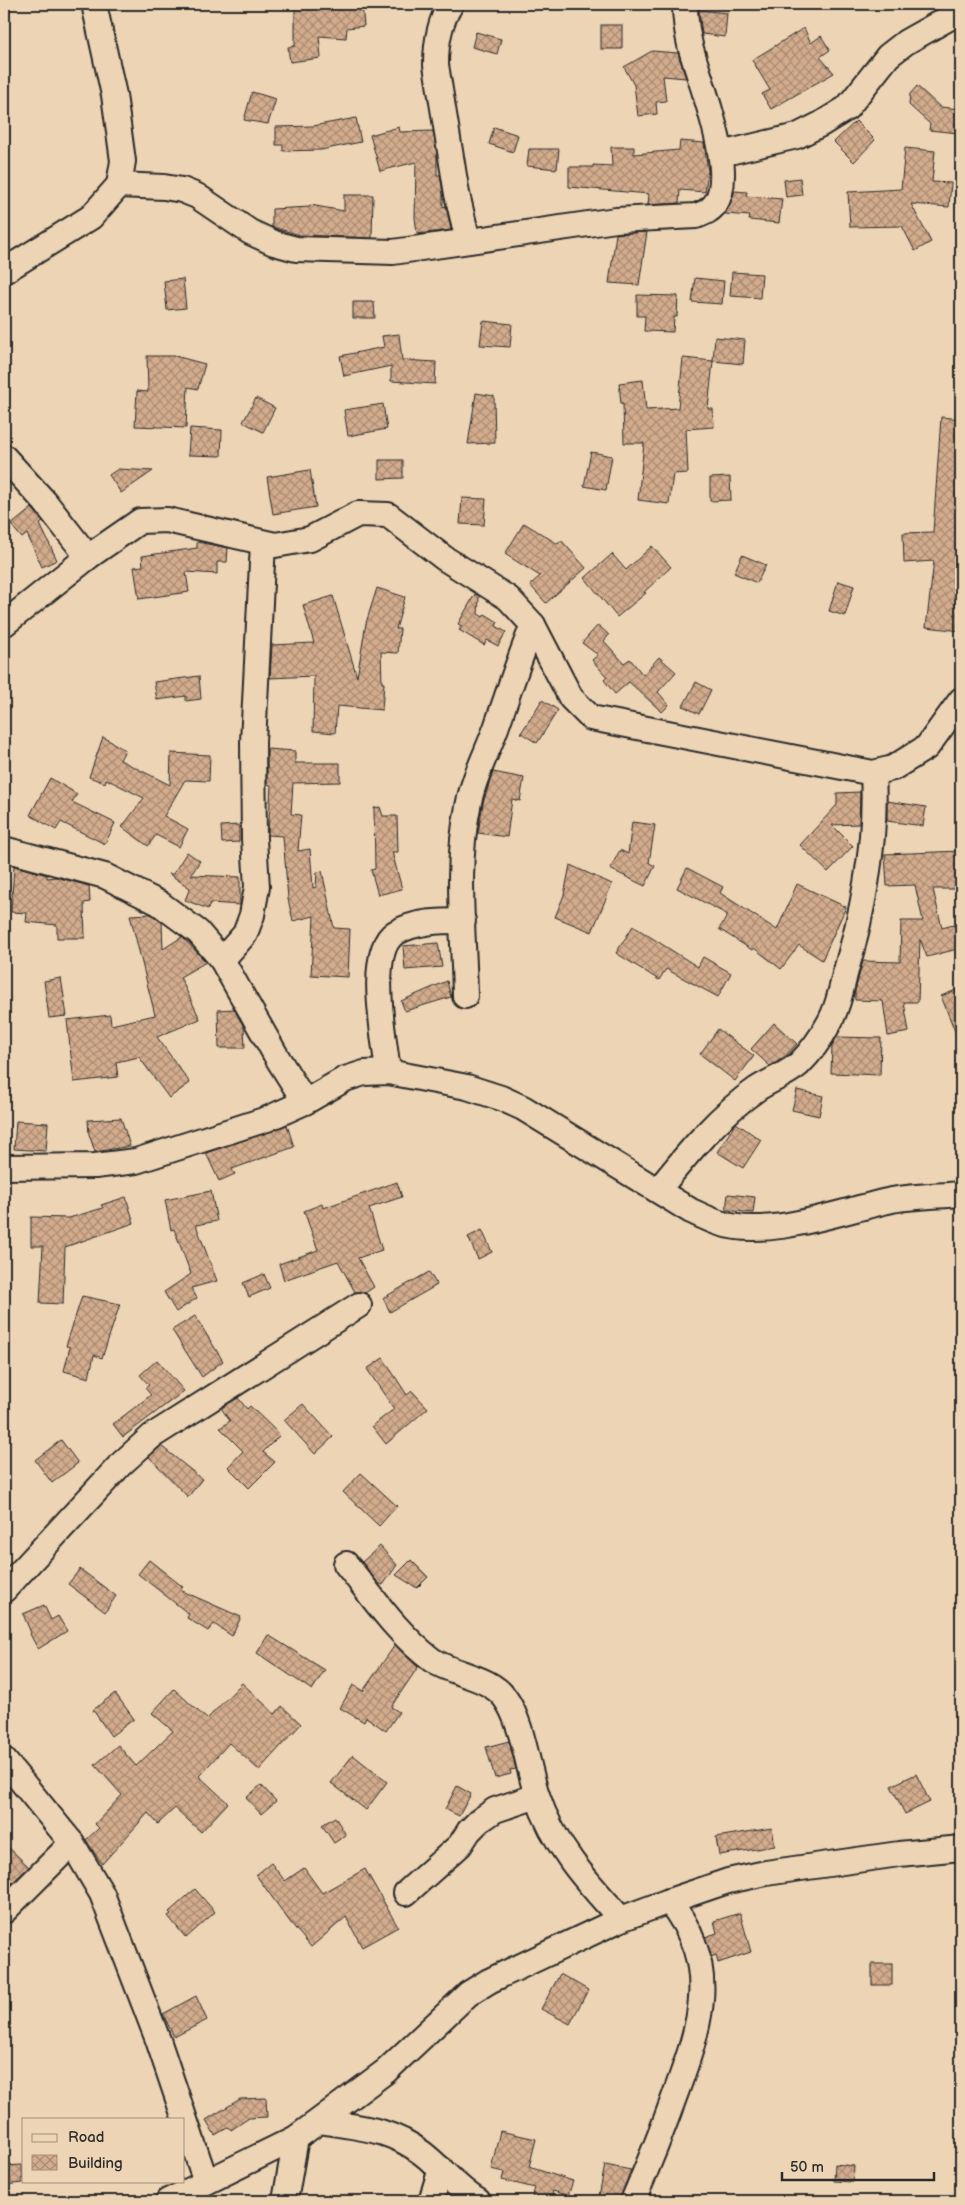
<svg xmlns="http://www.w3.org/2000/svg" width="965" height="2205" font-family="'Balsamiq Sans',sans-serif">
<defs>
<pattern id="building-cross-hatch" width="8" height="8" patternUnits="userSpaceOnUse" patternTransform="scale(1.25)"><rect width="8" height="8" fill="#d3ac8d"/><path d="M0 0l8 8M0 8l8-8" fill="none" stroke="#ab8c73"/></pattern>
</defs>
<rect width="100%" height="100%" fill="#ecd4b4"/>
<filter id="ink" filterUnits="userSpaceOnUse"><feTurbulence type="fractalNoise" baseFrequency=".02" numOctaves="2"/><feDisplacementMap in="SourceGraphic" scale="10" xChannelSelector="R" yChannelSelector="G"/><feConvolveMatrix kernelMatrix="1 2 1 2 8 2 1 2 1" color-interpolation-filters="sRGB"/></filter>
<g filter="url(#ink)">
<g fill="url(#building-cross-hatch)" stroke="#2b2b2b">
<polygon points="332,4 362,4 364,26 347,28 346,38 319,36 321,58 290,62 288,47 295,46 295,7 333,8"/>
<polygon points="699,10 727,13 725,37 702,34"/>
<rect x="601" y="25" width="21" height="24"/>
<polygon points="804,28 811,43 821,36 830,50 820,57 834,73 771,109 762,94 770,90 752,60"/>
<polygon points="476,32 501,39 497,54 472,47"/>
<polygon points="652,51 678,53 686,78 663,76 666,101 656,102 657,114 638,116 634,85 624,67"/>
<polygon points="917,86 940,107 961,109 959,133 929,130 930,124 909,105 910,94"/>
<polygon points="252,92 276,99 268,124 244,120"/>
<polygon points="356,118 361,142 321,150 283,151 283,145 276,145 276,127 313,126"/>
<polygon points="856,121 875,140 854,162 834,142"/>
<polygon points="399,127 400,132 433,131 437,154 437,175 440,175 443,193 443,207 446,206 451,230 417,234 415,217 416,162 380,171 370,135"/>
<polygon points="494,127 518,135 513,152 489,144"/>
<polygon points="680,141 704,143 708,171 705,192 680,190 679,203 648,205 649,194 569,187 569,167 593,167 593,165 612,166 611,147 634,147 634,154 679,150"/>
<polygon points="905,148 935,151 932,182 951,183 949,207 911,204 931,242 915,251 902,226 850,227 848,192 901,189"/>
<polygon points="529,149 559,149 557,169 527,166"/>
<polygon points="800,178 802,195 786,197 784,180"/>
<polygon points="735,191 747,192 746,196 782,199 779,223 749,220 750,216 725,214"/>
<polygon points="344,195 373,195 372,238 300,235 272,227 272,209 310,207 310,205 344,211"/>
<polygon points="647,232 639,285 609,283 616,234"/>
<polygon points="732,272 762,274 760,298 730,296"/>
<polygon points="695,278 724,281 722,304 692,302"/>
<polygon points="183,279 186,308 167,310 164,281"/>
<polygon points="637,295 678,296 677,317 674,317 673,332 644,331 645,316 637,316"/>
<polygon points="353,302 374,302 375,318 353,318"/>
<polygon points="483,321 512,324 510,347 480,345"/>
<polygon points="399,334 402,360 436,362 435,384 391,381 391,366 344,376 340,356 384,347 382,336"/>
<polygon points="715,337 745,340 743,364 713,361"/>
<polygon points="147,356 175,356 205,364 198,389 188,387 186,428 135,426 137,391 148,392"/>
<polygon points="683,358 713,361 708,409 713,409 714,427 686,429 688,473 673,474 669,504 638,500 644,443 624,443 623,403 621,404 619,383 643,380 646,410 678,408"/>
<polygon points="476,393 494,396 495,443 468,444"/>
<polygon points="256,398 275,408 263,432 243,422"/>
<polygon points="383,404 387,429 348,436 344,410"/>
<polygon points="941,417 961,419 961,631 926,627 934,561 904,563 903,533 933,532"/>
<polygon points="190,428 222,430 221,456 188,455"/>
<polygon points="591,452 612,456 606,490 584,486"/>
<polygon points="379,460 403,460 403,478 379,479"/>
<polygon points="118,469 153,471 121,493 109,475"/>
<polygon points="310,470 316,507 273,514 267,477"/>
<polygon points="730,477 731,500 710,501 710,478"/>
<polygon points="462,498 486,499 484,525 460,524"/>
<polygon points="32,508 43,522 40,524 57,560 42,567 27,534 22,538 11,525"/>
<polygon points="524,523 558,544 561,540 586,568 546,603 530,585 540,576 505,554"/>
<polygon points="197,542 228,548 227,562 217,562 217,574 186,572 189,592 139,599 134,567 143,566 142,556 197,548"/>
<polygon points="652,546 671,567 644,592 646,593 617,617 585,578 612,554 626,570"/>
<polygon points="742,555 766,565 757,583 734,573"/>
<polygon points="838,581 854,586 845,616 829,611"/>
<polygon points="377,588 405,597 396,629 400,629 398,653 381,652 382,683 384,683 382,710 337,706 335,733 313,731 314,676 270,678 272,645 314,643 303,605 333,596 357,677 366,623"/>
<polygon points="475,594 479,596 478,614 483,617 485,614 498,622 496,626 506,632 498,646 487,640 484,645 459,630 462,626 458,624"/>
<polygon points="598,625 609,635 604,641 624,663 630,659 643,675 659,657 676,672 658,692 669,705 662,712 629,682 615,694 604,680 607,677 592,660 598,655 582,643"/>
<polygon points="199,676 201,699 186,701 186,696 157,700 154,682"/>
<polygon points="696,682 711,690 699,714 683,706"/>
<polygon points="542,700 558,710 537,743 521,733"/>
<polygon points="103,737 125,750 120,760 170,785 171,753 210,755 209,781 185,780 164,816 188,829 179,847 156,835 148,846 122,827 144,798 106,779 105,783 89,777"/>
<polygon points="267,749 295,751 295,763 340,763 340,782 293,783 291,814 301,815 298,851 310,849 313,888 316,887 317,872 322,871 334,928 350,929 348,977 311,975 314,916 293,921 288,899 283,836 268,835 271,785 267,784"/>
<polygon points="493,772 524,778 520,801 512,799 507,837 478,833 483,803"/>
<polygon points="50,778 77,794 72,802 115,823 105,844 61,822 56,830 30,815"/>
<polygon points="860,792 859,824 832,825 853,846 828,872 800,845 837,805 837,793"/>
<polygon points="887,801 926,807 923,826 887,821"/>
<polygon points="380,807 383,816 397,816 398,852 392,852 402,889 378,895 371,870 375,869 374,808"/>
<polygon points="632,822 655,825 649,863 655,866 645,886 610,869 620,850 628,854"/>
<polygon points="239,825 239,842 222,843 221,826"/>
<polygon points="961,851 961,889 933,889 942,928 961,923 961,948 927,957 920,939 918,1002 904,1002 909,1032 888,1036 883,1001 855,1000 855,991 863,961 900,962 901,921 923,921 915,885 887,886 885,854"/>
<polygon points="187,852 200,861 191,875 240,877 240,905 210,903 208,909 185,900 190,888 169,874 173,874"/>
<polygon points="570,865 612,884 592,932 555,917 564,895"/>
<polygon points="14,866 47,875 47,878 56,877 89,886 90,902 84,903 85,938 57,938 57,925 26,922 27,913 11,912"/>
<polygon points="687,868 723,887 720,893 777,930 797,884 846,907 822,960 799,945 781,969 754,948 752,950 719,929 728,915 677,888"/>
<polygon points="151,914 162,923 163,949 182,937 206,962 180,977 200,1019 157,1037 190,1083 169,1098 139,1057 116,1062 118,1077 74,1082 67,1020 110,1015 111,1025 155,1015 130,915"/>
<polygon points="633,926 698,967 703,957 731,973 718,997 666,969 659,980 616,953"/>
<polygon points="438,943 442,967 405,970 403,946"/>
<polygon points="61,978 67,1016 49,1018 44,981"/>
<polygon points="447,981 451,997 405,1011 401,1001"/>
<polygon points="961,988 961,1044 960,1044 941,996"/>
<polygon points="234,1009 244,1027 245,1048 219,1048 218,1010"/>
<polygon points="774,1023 797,1044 786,1056 770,1066 751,1049"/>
<polygon points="718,1029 754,1056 735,1081 700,1054"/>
<polygon points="837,1037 881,1038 880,1075 831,1073 832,1045"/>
<polygon points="797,1090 823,1096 819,1116 792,1110"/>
<polygon points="121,1118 130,1146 95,1152 89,1134 88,1120"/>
<polygon points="16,1121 48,1123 46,1151 14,1149"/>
<polygon points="736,1123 761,1140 743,1168 717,1152"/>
<polygon points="287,1125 294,1147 232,1169 235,1174 219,1181 206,1153"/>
<polygon points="397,1182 402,1197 369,1208 382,1250 358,1258 374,1287 365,1293 355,1292 338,1261 284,1280 279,1264 318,1250 304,1211 322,1204 323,1208"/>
<polygon points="211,1191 217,1221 196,1225 217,1281 191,1288 197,1298 176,1312 164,1292 191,1274 174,1229 171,1230 165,1200"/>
<polygon points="728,1194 755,1197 753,1213 726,1210"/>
<polygon points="126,1197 134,1223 65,1247 63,1304 40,1303 43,1246 31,1246 31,1217 69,1218 103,1208 101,1205"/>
<polygon points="482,1230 492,1252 478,1259 468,1237"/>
<polygon points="429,1272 437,1285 390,1312 383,1298"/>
<polygon points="264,1274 270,1288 249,1297 243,1283"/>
<polygon points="82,1296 120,1304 102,1358 94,1355 89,1378 64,1371 70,1347 66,1346"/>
<polygon points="195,1316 223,1361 202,1377 172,1330"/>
<polygon points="383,1358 407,1395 412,1391 428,1408 386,1444 372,1426 394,1409 367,1369"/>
<polygon points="157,1360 184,1391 123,1437 113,1424 151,1395 145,1388 149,1385 140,1375"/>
<polygon points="238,1398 247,1409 250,1406 280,1435 263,1452 275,1462 249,1488 228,1467 243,1451 220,1428 230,1421 221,1408"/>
<polygon points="303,1404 333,1437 315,1454 284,1420"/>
<polygon points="61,1440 78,1463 52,1483 35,1460"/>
<polygon points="161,1446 202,1479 188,1497 149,1457"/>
<polygon points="361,1473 397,1506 379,1526 343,1492"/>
<polygon points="380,1546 397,1565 383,1585 378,1583 362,1562"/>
<polygon points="149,1560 183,1587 180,1590 241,1617 232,1636 214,1624 208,1631 187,1618 189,1614 138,1574"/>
<polygon points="411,1560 428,1577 417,1588 396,1575"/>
<polygon points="80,1569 116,1596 105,1612 68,1584"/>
<polygon points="44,1605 51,1620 58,1616 67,1631 38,1649 30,1634 31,1633 23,1614"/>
<polygon points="268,1635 325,1670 312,1690 257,1653"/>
<polygon points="395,1645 418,1667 391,1707 399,1712 386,1731 366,1717 364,1722 340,1708 353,1685 363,1691"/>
<polygon points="242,1683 275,1714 282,1706 301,1724 259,1770 229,1743 199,1776 228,1803 201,1832 175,1808 158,1824 148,1813 102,1864 86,1840 99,1828 95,1824 122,1795 95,1765 118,1745 136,1766 173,1731 152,1713 174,1689 207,1719"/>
<polygon points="115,1693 134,1719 111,1736 93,1710"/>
<polygon points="509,1741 516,1769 510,1770 511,1774 495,1778 486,1747"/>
<polygon points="353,1755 387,1782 366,1810 331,1783"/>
<polygon points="916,1774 930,1802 905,1814 891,1786"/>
<polygon points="261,1785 276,1801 261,1814 246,1798"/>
<polygon points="457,1786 471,1794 459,1816 445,1809"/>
<polygon points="335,1817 346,1835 334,1843 322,1825"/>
<polygon points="772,1828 775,1846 719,1855 716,1837"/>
<polygon points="4,1843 29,1867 12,1883 4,1875"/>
<polygon points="271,1863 285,1881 304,1868 322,1893 365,1869 398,1927 362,1947 346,1917 311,1947 290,1922 256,1875"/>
<polygon points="195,1889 215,1912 186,1938 168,1916 171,1914 169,1912"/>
<polygon points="740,1913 751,1952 718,1963 716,1955 711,1957 705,1937 717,1933 714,1921"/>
<rect x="872" y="1964" width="20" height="21"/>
<polygon points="560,1974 588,1990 570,2024 541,2009"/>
<polygon points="196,1996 207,2020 174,2037 163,2014"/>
<polygon points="266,2098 267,2117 249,2118 231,2130 229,2127 215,2135 206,2120 240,2099"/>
<polygon points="500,2131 536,2139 529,2167 573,2181 568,2196 553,2191 550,2201 531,2201 535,2188 502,2180 504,2172 491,2169"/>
<polygon points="835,2164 854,2166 853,2182 834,2181"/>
<polygon points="22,2165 23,2183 4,2185 4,2166"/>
<polygon points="605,2165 631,2170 619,2201 598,2201"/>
</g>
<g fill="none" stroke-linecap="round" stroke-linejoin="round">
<g stroke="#2b2b2b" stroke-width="28">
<g id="street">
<path d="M451,4C439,22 436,44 436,65L457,194L468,241"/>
<polyline points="721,154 797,136 821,124 847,108 888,56 906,42 961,11"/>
<path d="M119,185L164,187L182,190L197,196L250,232L274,243L296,249L393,252L616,220L696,216C704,213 710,211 715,204C738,172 699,81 690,45C687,32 685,18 685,4"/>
<polyline points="4,271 91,217 119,185 123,161 114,95 94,4"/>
<polyline points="4,457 45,502 88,557"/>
<polyline points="4,624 88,557 140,521 167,520 275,545 310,539 358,514 388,515 444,558 508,598 533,625 571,698 591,718 873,773 893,768 927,747 961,700"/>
<polyline points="4,849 105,876 159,903 198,932 222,960 278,1059 305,1102"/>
<polyline points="222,960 245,934 252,915 257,887 254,839 253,742 263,543"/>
<path d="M465,996C464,934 455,868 468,807C473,779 486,755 496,728C508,694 519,659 533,625"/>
<path d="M388,1072C385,1041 366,952 395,933C416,921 440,921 463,921"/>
<path d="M4,1167L95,1166L136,1161L267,1119L305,1102L345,1079L364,1073L388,1072L467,1087L501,1098L523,1108L691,1211C700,1215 710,1220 719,1223C768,1240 843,1210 892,1200C915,1196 939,1196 961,1194"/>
<path d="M659,1189C687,1154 719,1115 757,1089C771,1080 786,1075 799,1064C810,1053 821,1038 828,1025C837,1010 841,991 845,974C864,909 877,841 873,773"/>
<path d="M346,1564C372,1596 399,1636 432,1660C454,1675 489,1676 505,1698C523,1723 527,1766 537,1795C553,1845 587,1882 621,1919"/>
<polyline points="4,1590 120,1465 152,1436 359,1305"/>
<polyline points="4,1760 72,1843 102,1894 158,2040 206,2182"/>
<polyline points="406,1893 460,1845 469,1831 479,1821 495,1810 537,1796"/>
<polyline points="4,1911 72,1843"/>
<path d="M320,2121C360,2128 389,2128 422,2153C442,2168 457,2189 478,2201"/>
<polyline points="168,2201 296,2138 386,2071 468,1994 489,1981 621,1919 669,1901 728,1881 766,1873 899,1854 961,1848"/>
<polyline points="285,2201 296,2138"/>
<polyline points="431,2201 441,2169"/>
<path d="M633,2201C648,2166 662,2131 675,2095C701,2024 721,1966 669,1901"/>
</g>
</g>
<use href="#street" stroke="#ecd4b4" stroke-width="24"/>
</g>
</g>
<rect width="965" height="2205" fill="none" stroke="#ecd4b4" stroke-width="20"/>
<rect x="10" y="10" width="945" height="2185" fill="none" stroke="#2b2b2b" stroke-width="2" filter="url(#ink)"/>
<rect x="22" y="2118" width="162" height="65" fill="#ecd4b4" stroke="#9f907d"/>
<rect x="32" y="2134" width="25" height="8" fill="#ecd4b4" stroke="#9f907d"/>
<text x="68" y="2142" font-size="15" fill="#2b2b2b">Road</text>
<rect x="32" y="2155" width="25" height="15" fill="url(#building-cross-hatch)" stroke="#9f907d"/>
<text x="68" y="2168" font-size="15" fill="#2b2b2b">Building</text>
<path d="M782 2172v8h152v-8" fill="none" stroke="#2b2b2b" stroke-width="2.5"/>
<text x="790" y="2172" font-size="15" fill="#2b2b2b" stroke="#ecd4b4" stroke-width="4" paint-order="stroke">50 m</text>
</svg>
